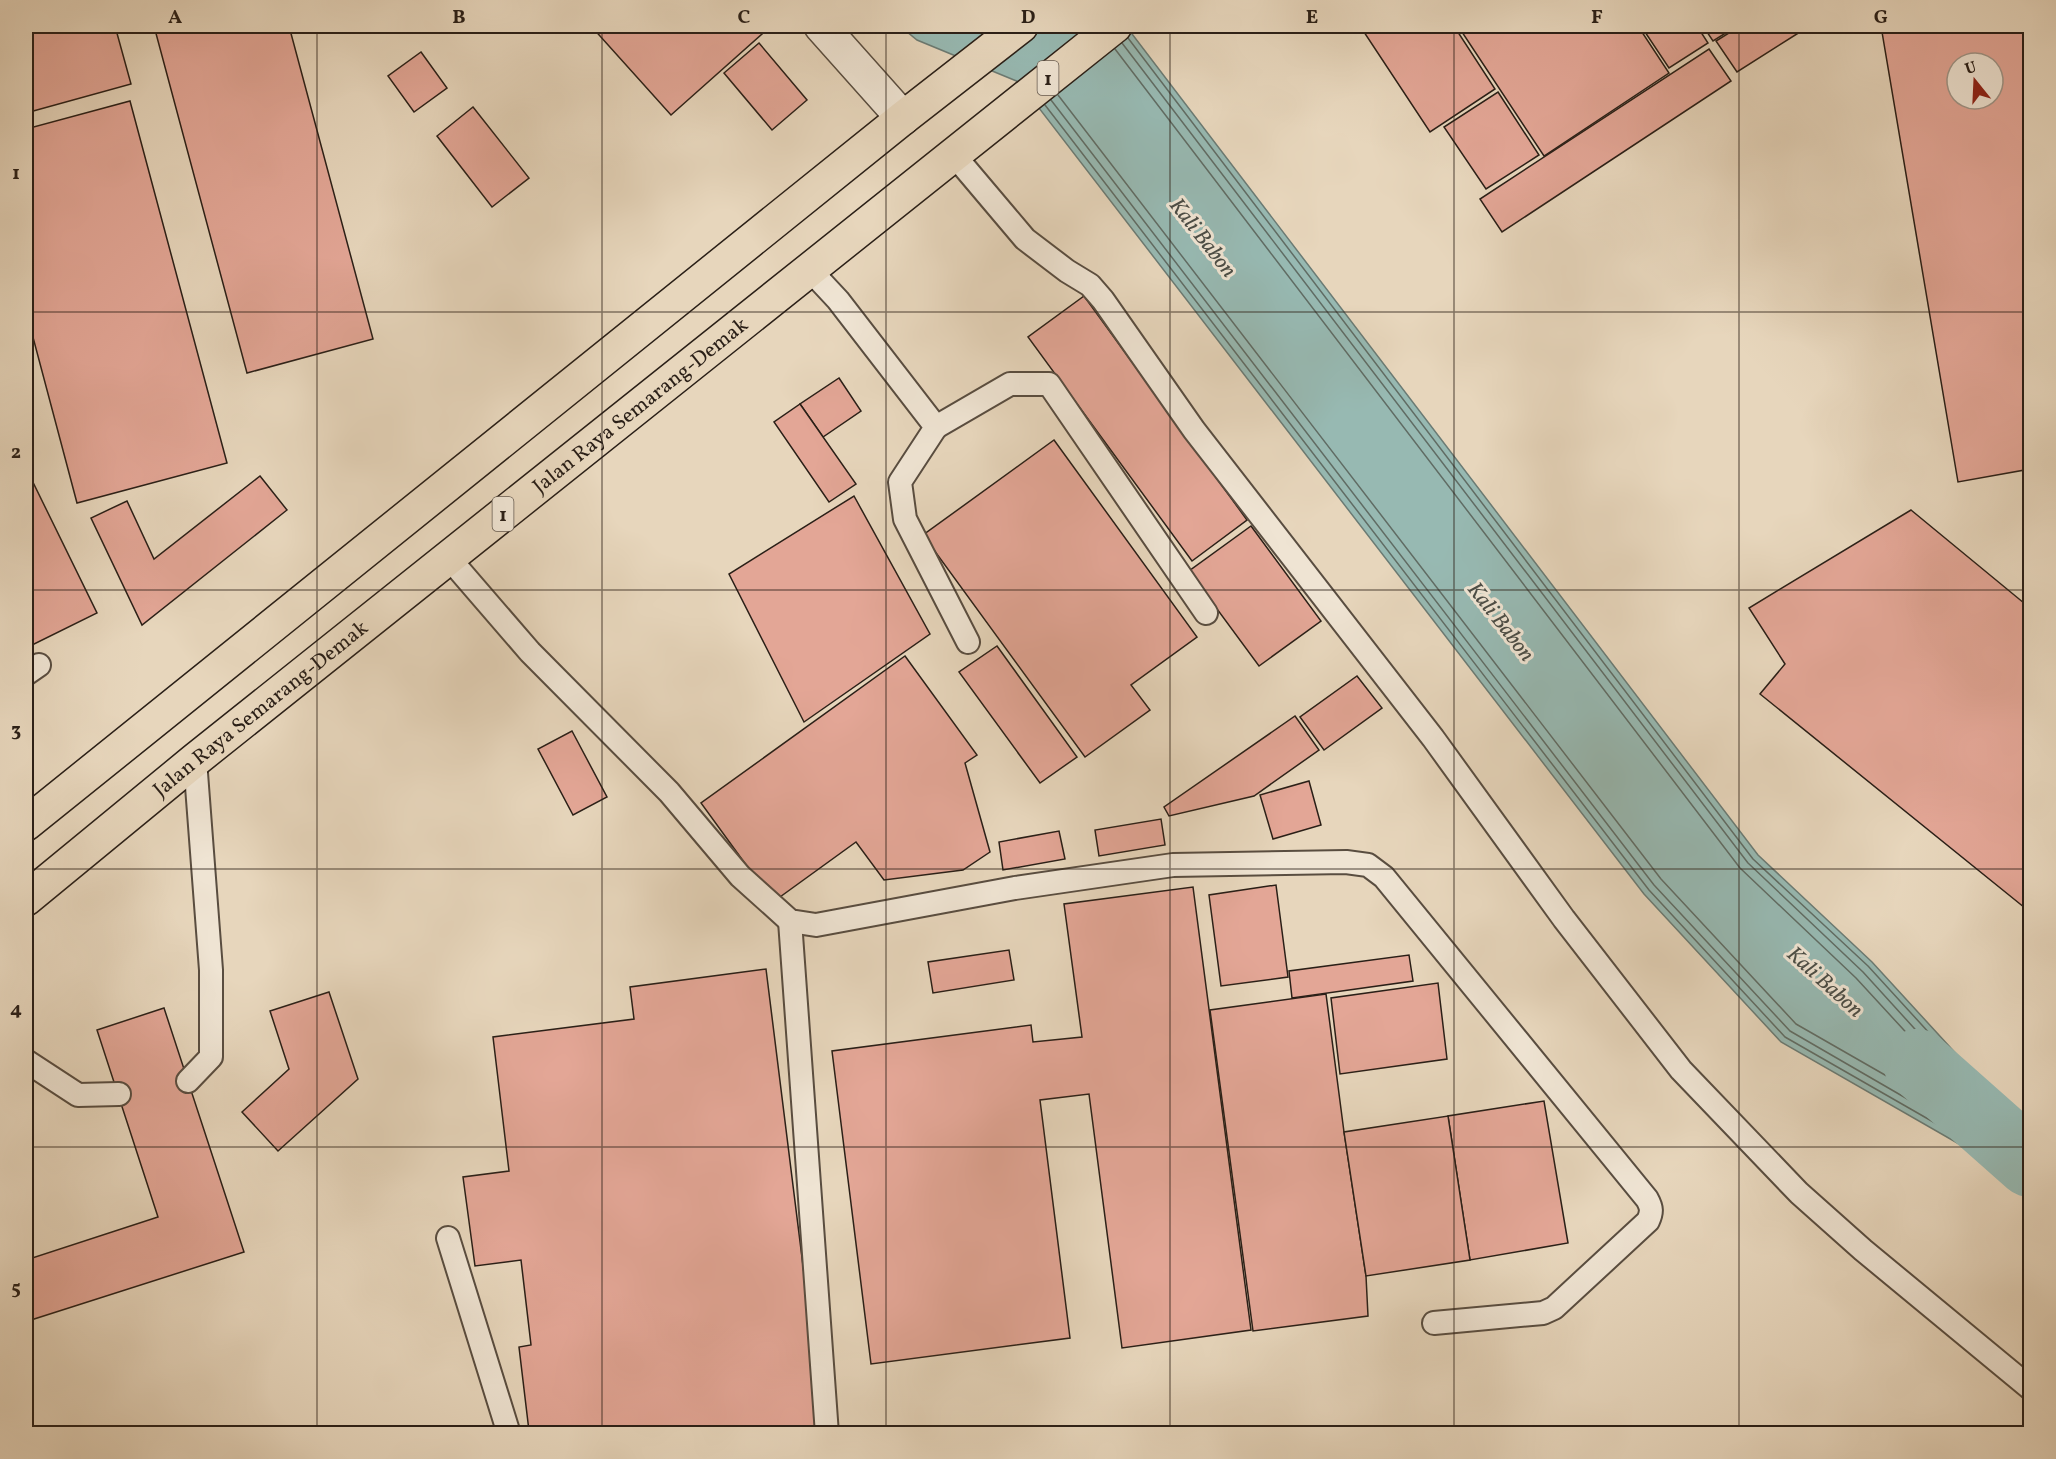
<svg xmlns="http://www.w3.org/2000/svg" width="2056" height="1459" font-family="Vollkorn,serif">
<rect width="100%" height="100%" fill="#e7d6bc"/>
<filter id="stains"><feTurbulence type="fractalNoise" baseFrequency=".00333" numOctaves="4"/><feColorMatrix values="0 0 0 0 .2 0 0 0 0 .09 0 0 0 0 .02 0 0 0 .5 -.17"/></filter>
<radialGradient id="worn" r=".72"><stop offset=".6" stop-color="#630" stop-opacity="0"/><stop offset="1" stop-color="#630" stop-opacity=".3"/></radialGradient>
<polygon fill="#97b9b2" stroke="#6b7b74" stroke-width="1.5" points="900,26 1126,26 1758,855 1872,962 2004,1106 1966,1148 1781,1042 1644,894 1019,82 917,40"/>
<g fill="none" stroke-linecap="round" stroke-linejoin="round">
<g stroke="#606c64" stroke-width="1.5">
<polyline points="1058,95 1661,879 1796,1024 1960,1118 1963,1118 1972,1108 1972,1104 1856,978 1740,868 1115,49"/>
<polyline points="1051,100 1654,885 1790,1031 1961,1130 1965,1130 1984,1108 1984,1105 1863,972 1748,863 1122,43"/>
<polyline points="1045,105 1649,890 1785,1037 1963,1139 1966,1139 1995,1108 1995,1105 1868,966 1753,859 1128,38"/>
</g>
<polyline stroke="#97b9b2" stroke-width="68" points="1917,1063 2030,1163"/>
</g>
<g fill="#e3a696" stroke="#2a1f17" stroke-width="1.5" fill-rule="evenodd">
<polygon points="26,26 115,26 131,84 26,113"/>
<polygon points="154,26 289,26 373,339 247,373"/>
<polygon points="591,26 771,26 671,115"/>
<polygon points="1360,26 1454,26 1495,89 1430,132"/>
<polygon points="1458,26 1638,26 1669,73 1544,156"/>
<polygon points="1641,26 1697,26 1708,43 1669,68"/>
<polygon points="1703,26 1737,26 1713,41"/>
<polygon points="1740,26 1795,26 1800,32 1737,72 1716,41"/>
<path d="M1881,26H2030V469L1958,482ZM1957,63H1993V99H1957Z"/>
<polygon points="759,43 807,100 772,130 724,73"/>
<polygon points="1709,49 1731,81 1502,232 1480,199"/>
<polygon points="421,52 447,88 414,112 388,76"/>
<polygon points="1498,92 1539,155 1486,189 1444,127"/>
<polygon points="130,101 227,463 77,503 26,311 26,129"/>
<polygon points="473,107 529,178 492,207 437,136"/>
<polygon points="1084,296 1247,520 1192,561 1028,337"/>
<polygon points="839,378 861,411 823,437 800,404"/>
<polygon points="800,404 856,484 829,502 774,422"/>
<polygon points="1054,440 1197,637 1131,685 1150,710 1085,757 923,535"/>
<polygon points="26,468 97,613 26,648"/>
<polygon points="260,476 287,510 142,625 91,518 127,501 154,559"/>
<polygon points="854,496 930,634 804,722 729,574"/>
<polygon points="1911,510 2030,608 2030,912 1760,694 1785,664 1749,608"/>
<polygon points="1251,526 1321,621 1259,666 1189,571"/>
<polygon points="997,646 1077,757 1040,783 959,672"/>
<polygon points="905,656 977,755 965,763 990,852 963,870 884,880 856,842 773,902 701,803"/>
<polygon points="1357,676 1382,708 1324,750 1300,717"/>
<polygon points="1295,716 1319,750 1254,796 1169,816 1164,807"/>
<polygon points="572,731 607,797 573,815 538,749"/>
<polygon points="1309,781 1321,825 1273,839 1260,795"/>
<polygon points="1161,819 1165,845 1099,856 1095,830"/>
<polygon points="1059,831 1065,859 1003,870 999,842"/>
<polygon points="1276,885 1288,977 1221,986 1209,895"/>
<polygon points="1193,887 1251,1330 1122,1348 1089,1094 1040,1100 1070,1338 871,1364 832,1051 1031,1025 1033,1042 1082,1037 1064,904"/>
<polygon points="1009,950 1014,980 933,993 928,962"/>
<polygon points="1409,955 1413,981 1292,998 1289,971"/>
<polygon points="766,969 824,1434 543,1434 542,1429 529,1431 519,1347 531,1345 521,1260 475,1266 463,1177 509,1171 493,1037 634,1019 630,987"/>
<polygon points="1438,983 1447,1059 1340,1074 1331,998"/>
<polygon points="329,992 358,1079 278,1151 242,1112 289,1069 270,1011"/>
<polygon points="1326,994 1344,1132 1366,1276 1368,1316 1253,1331 1210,1010"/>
<polygon points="164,1008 244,1252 31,1320 26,1303 26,1260 158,1217 97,1030"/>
<polygon points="1544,1101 1568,1243 1470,1260 1448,1116"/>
<polygon points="1448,1116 1470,1260 1366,1276 1344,1132"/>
</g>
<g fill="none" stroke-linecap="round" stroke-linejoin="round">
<g stroke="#594d40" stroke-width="26">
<g id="lane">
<polyline points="954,155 1025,239 1067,271 1090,285 1103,300 1194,430 1433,738 1564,919 1681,1070 1799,1193 1863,1250 2030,1388"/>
<polyline points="810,270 838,300 936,427 900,482 905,519 968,642"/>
<polyline points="936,427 1010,384 1049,384 1206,613"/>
<path d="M448,557L530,652L669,792L740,876L790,921L816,925L1015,888L1173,865L1346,862L1368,865L1384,877L1647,1199C1652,1208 1652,1212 1648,1221L1554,1308L1543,1313L1434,1323"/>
<polyline points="26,674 39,665"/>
<polyline points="790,921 827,1434"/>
<polyline points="26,1061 78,1095 119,1094"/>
<polyline points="188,1081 211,1057 211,970 195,760"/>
<polyline points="448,1238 509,1434"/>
</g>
</g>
<g stroke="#594d40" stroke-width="36">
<polyline id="street" points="821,26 903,118"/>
</g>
<g stroke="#2a1f17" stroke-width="36">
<g id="highway">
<polyline points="26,824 903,118 1021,26"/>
<path id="s1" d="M26,899L195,760L1115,26"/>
</g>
</g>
<use href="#lane" stroke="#efe4d3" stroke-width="22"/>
<use href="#street" stroke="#efe4d3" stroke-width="33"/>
<use href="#highway" stroke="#e7d6bc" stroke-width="33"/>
</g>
<path fill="none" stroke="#2a1f17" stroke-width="1.5" stroke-opacity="0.55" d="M317,26V1434M602,26V1434M886,26V1434M1170,26V1434M1454,26V1434M1739,26V1434M26,312H2030M26,590H2030M26,869H2030M26,1147H2030"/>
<g text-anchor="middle" stroke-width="6" stroke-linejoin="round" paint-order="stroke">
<g fill="#efe4d3" stroke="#655a4f" stroke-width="1.5">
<rect x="1037.5" y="61" width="21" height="34" rx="4.5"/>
<rect x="492.5" y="497" width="21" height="34" rx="4.5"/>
</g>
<g font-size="20" font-weight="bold" fill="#2a1f17">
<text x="1048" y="85">1</text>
<text x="503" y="521">1</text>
</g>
<g font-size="21" fill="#2a1f17" stroke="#efe4d3">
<text dy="7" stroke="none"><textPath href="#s1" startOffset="788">Jalan Raya Semarang-Demak</textPath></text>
<text dy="7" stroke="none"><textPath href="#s1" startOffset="302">Jalan Raya Semarang-Demak</textPath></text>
</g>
<g font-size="22" font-style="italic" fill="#4b4d46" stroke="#efe4d3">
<text transform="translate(1204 237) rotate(52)" y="8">Kali Babon</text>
<text transform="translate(1502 621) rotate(52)" y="8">Kali Babon</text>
<text transform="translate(1826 981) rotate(42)" y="8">Kali Babon</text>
</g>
</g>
<rect width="2056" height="1459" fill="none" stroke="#e7d6bc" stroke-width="66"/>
<g transform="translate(1975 81) rotate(342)"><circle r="28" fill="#efe4d3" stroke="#a09588" stroke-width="1.5"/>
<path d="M0-4.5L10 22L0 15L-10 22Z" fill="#8f2418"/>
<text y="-9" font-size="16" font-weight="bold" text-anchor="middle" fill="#2a1f17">U</text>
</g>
<rect x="33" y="33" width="1990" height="1393" fill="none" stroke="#2a1f17" stroke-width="2"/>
<g font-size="20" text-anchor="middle" font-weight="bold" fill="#2a1f17">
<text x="175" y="23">A</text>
<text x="459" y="23">B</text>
<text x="744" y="23">C</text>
<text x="1028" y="23">D</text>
<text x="1312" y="23">E</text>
<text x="1597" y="23">F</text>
<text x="1881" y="23">G</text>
<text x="16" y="179">1</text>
<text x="16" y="458">2</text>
<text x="16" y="736">3</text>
<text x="16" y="1015">4</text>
<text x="16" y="1294">5</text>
</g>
<rect width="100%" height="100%" filter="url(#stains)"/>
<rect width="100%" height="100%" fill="url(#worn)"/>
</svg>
